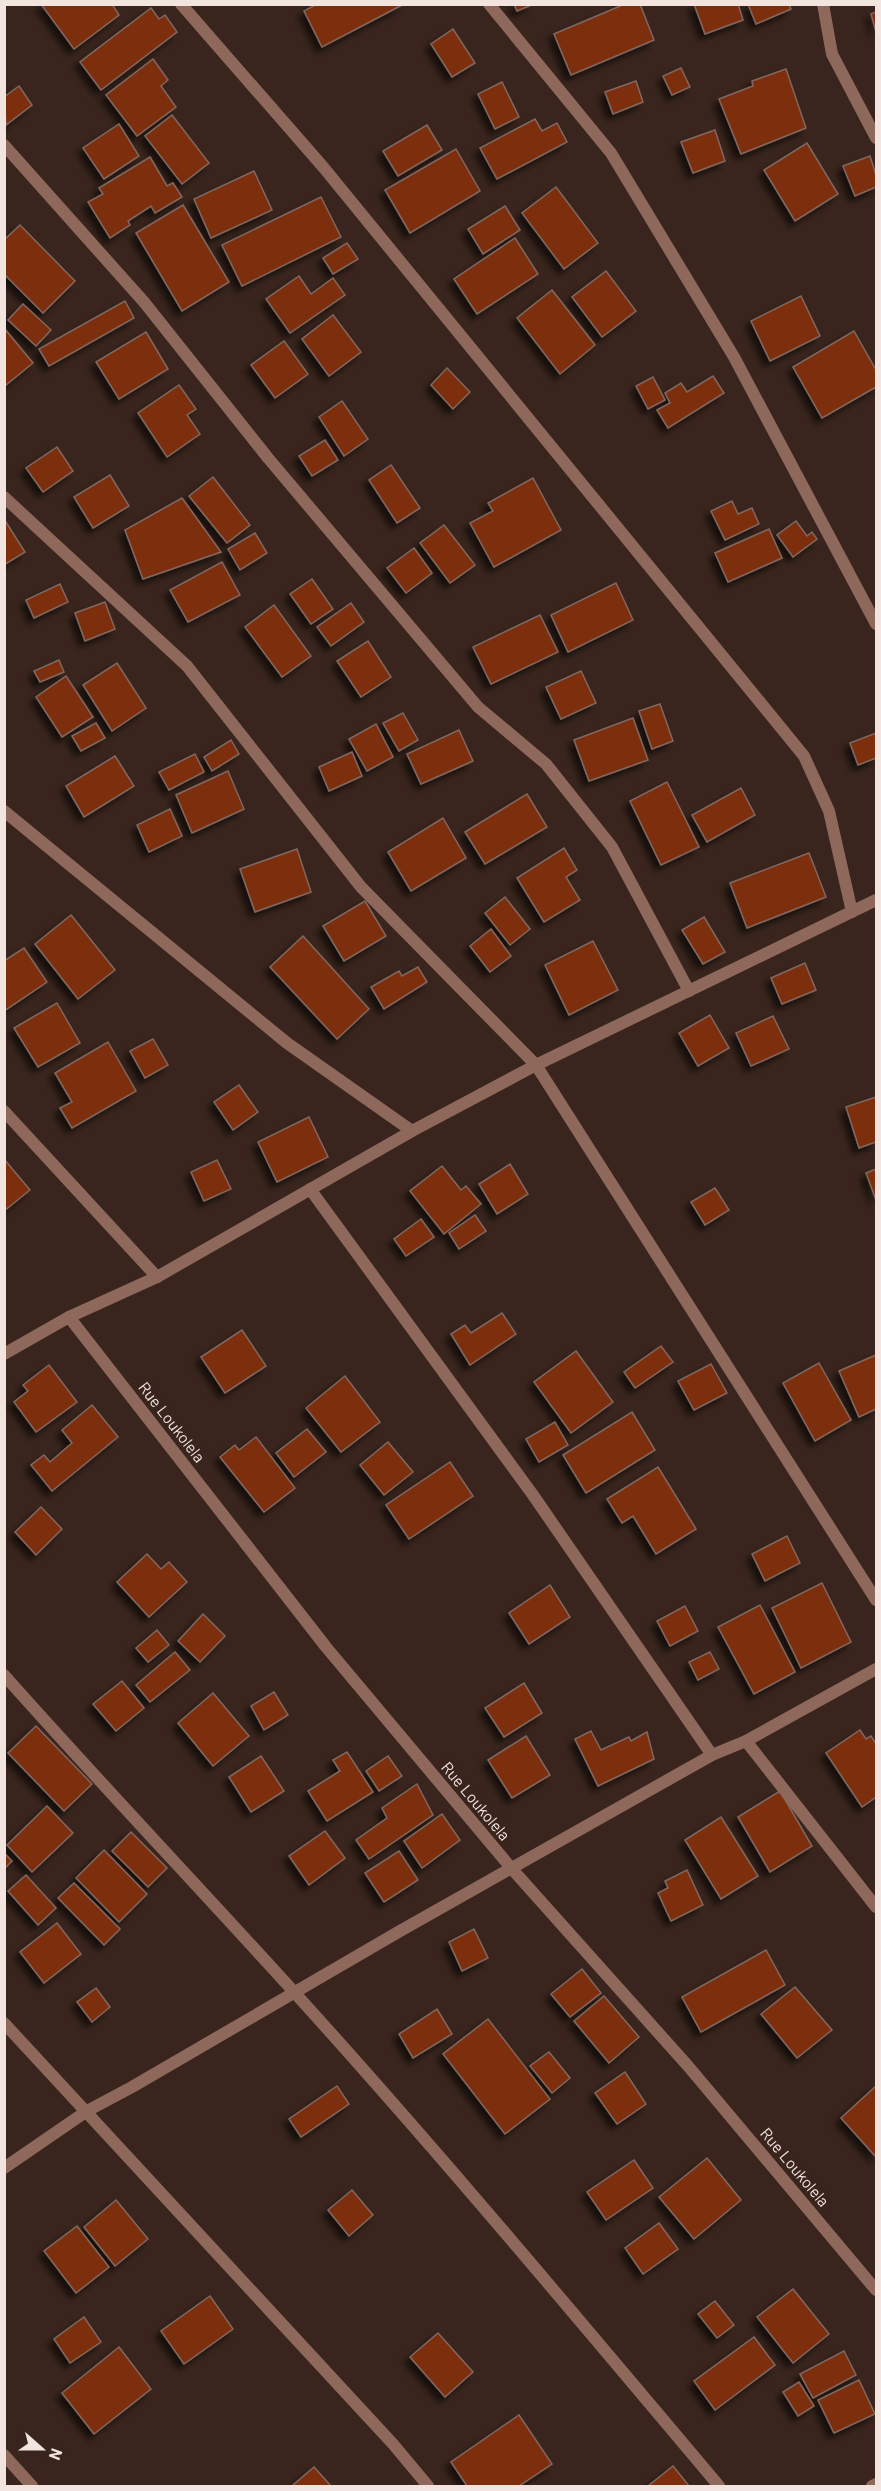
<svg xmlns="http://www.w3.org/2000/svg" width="881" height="2491" font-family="Barlow,sans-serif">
<defs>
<filter id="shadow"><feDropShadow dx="-5.5" dy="5.5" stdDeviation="3" flood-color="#0009"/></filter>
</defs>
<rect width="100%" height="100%" fill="#39251d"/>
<g fill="#7d2e0d" stroke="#806860" stroke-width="1.5" filter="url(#shadow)">
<polygon points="41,4 112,4 119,15 74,49"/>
<polygon points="317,4 404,4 322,47 304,11"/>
<polygon points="514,4 534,4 517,11"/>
<polygon points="625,4 640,4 654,40 571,75 554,34"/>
<polygon points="694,4 738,4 743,20 705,34"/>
<polygon points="748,4 789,4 791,9 756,24"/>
<polygon points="151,8 159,19 165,15 177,32 101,90 80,62"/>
<polygon points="876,12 876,32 871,14"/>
<polygon points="453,29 475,63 452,77 431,44"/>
<polygon points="153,59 168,80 161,86 176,107 137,136 106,95"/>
<polygon points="681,68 690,87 672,95 663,76"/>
<polygon points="786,69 806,128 741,154 719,99 753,86 752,81"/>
<polygon points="636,81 643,102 613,114 605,92"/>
<polygon points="502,82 519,117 495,129 478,94"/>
<polygon points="19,86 32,105 6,125 4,97"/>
<polygon points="172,115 209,163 182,184 145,136"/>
<polygon points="535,119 542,131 557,123 567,142 497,179 480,148"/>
<polygon points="119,124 139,156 104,179 83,148"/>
<polygon points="427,125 442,150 398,176 383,151"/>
<polygon points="715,130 725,161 693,173 681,142"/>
<polygon points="807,143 838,194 795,221 764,170"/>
<polygon points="456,149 480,191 410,233 385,190"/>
<polygon points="870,156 876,175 876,187 855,196 843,166"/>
<polygon points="150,157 167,186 173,183 182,197 155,213 151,206 128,221 130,225 110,238 88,202 103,194 99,188"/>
<polygon points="254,171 272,210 211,238 194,199"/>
<polygon points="556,187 598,243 564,269 522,213"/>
<polygon points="321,197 341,237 242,286 222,245"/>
<polygon points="183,205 229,282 182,311 136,233"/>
<polygon points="505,206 520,230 483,254 468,229"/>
<polygon points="20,225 75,281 43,313 4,274 4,240"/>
<polygon points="515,238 538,274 477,314 454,279"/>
<polygon points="347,243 358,259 333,274 323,258"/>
<polygon points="606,271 636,311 602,337 572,297"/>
<polygon points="299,276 311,294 333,278 345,295 290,333 266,299"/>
<polygon points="552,290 595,345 560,374 517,318"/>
<polygon points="801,296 820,336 770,361 751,321"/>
<polygon points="125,301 134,318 49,366 39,349"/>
<polygon points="23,304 51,330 36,346 8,320"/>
<polygon points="333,315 361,352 329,376 302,339"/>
<polygon points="4,328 33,363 6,385 4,383"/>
<polygon points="854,331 876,370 876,387 822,418 793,367"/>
<polygon points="146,332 168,369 119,399 96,362"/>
<polygon points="284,341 308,374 275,398 251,365"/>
<polygon points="447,368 470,392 453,409 431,385"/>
<polygon points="713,376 724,393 668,428 657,410 670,403 665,393 681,383 687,392"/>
<polygon points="653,377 665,400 648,409 636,386"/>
<polygon points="179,385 196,409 187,415 200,434 167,457 138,413"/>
<polygon points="342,401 368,439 344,456 319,417"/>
<polygon points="325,440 338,460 312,476 299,456"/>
<polygon points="57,447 73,471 43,492 26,468"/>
<polygon points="391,465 420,508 397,523 369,480"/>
<polygon points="110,475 129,506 93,528 74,497"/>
<polygon points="213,477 250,525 227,543 189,496"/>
<polygon points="533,478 561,530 494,567 470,523 493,511 488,503"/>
<polygon points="182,498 221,552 143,579 125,530"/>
<polygon points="732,501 738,514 752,508 759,524 725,540 711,511"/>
<polygon points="4,519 25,552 4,565"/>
<polygon points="796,521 807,536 812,532 817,539 793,557 777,535"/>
<polygon points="444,525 475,565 450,583 420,543"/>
<polygon points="769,529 782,558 728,582 715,553"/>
<polygon points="255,533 267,553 240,570 228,549"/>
<polygon points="414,548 432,573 406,593 387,568"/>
<polygon points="222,562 240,595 188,622 170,590"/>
<polygon points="312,579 333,609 311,624 290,594"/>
<polygon points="616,583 633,620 568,652 551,615"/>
<polygon points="60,584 68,602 34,618 26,600"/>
<polygon points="105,602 115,629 85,641 75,613"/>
<polygon points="351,603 364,622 331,646 317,627"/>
<polygon points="274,605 311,656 282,677 245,627"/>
<polygon points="540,615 558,652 491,684 473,647"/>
<polygon points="368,641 391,677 361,697 337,661"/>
<polygon points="59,660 64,672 40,682 34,671"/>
<polygon points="117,663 146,708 112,731 83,685"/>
<polygon points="581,671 596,703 561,719 546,687"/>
<polygon points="66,676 93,717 62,737 36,697"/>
<polygon points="660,704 673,741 652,749 639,711"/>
<polygon points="403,713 418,740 399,751 383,723"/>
<polygon points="633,718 648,760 589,781 574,740"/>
<polygon points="96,723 105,738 81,751 72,736"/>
<polygon points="376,724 393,757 367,771 349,739"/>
<polygon points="459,730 473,761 421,784 407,754"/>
<polygon points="876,733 876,758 858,765 850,743"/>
<polygon points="231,740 239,754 212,771 204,757"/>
<polygon points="352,752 362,776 329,791 319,767"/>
<polygon points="195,754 204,772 169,790 159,772"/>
<polygon points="115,756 134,786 84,817 66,786"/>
<polygon points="228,771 244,809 192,833 176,795"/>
<polygon points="667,782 699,847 661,865 630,801"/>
<polygon points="741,788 755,815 707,842 692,815"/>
<polygon points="527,794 547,827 485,864 465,832"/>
<polygon points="170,809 182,836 149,852 137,825"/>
<polygon points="443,818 466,858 411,891 388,852"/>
<polygon points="564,848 577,870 566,877 580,900 544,922 517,878"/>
<polygon points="297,849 311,892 255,912 240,869"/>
<polygon points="809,853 826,897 747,928 730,883"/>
<polygon points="505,897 530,929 510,945 485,913"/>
<polygon points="365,901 386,936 344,961 323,926"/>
<polygon points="71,915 115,970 78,999 35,944"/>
<polygon points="704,917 725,952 703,964 682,930"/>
<polygon points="491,929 511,956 490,972 470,946"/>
<polygon points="303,936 369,1009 337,1039 270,967"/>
<polygon points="593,941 618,990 569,1015 545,965"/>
<polygon points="24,948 47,982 4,1011 4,961"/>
<polygon points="805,963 816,990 782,1004 771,978"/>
<polygon points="418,967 427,982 384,1009 371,987 399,971 402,976"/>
<polygon points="57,1003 80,1043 38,1067 14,1028"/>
<polygon points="710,1015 729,1048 698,1066 679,1033"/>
<polygon points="773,1016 789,1049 751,1066 736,1033"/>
<polygon points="153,1039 168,1065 145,1078 130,1051"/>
<polygon points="108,1042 136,1091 72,1128 60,1108 72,1102 55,1073"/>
<polygon points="239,1085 258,1112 233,1130 214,1102"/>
<polygon points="876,1097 876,1142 859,1148 846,1107"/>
<polygon points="309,1117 328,1157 277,1182 258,1142"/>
<polygon points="4,1159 30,1190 4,1211"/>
<polygon points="217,1160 231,1189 204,1201 191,1172"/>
<polygon points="510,1164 528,1194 497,1214 479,1184"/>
<polygon points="442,1166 461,1190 466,1186 481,1204 444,1234 410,1191"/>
<polygon points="876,1169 876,1200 866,1173"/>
<polygon points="715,1188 729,1210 705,1225 691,1202"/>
<polygon points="475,1215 486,1231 459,1249 449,1233"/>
<polygon points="421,1219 434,1237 406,1256 394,1239"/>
<polygon points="502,1313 516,1334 470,1365 451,1334 465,1325 471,1333"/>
<polygon points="242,1330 266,1366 225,1393 201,1357"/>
<polygon points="661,1346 673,1362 635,1388 624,1372"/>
<polygon points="576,1351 613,1402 571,1433 534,1382"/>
<polygon points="876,1355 876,1409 859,1417 839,1371"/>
<polygon points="819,1363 851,1420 815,1441 783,1383"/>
<polygon points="711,1364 727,1393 694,1410 678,1381"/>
<polygon points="49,1365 77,1402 36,1432 14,1402 28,1391 23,1385"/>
<polygon points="345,1376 380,1422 341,1452 306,1408"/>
<polygon points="92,1405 118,1437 52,1491 31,1465 44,1455 50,1462 72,1443 62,1430"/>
<polygon points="632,1412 655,1450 586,1493 563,1455"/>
<polygon points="555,1422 568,1445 539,1462 526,1439"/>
<polygon points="307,1429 326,1452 294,1477 276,1453"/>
<polygon points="256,1437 295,1488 264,1512 220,1457 235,1445 239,1450"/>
<polygon points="388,1442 413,1472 384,1495 360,1465"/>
<polygon points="450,1462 473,1496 409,1539 386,1505"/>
<polygon points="658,1467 696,1529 656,1554 633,1516 622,1523 607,1499"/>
<polygon points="41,1507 62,1529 36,1555 15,1532"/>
<polygon points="787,1536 800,1563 765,1581 752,1554"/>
<polygon points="147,1554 161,1569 169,1562 187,1582 149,1617 117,1582"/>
<polygon points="822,1583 851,1642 801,1668 772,1608"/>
<polygon points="550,1585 570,1617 529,1644 509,1613"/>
<polygon points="760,1605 795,1672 754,1694 718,1627"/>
<polygon points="685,1606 698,1631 670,1646 657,1621"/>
<polygon points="203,1614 225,1636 200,1662 178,1641"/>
<polygon points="157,1630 169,1645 148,1662 136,1648"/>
<polygon points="175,1652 190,1670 150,1702 136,1685"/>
<polygon points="710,1652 719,1669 698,1680 689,1662"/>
<polygon points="122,1681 144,1708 116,1731 93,1704"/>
<polygon points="524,1683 542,1713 504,1737 485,1708"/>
<polygon points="274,1692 288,1715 264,1730 251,1706"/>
<polygon points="213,1693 249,1736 213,1766 178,1723"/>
<polygon points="36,1726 92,1784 64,1811 8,1753"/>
<polygon points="860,1730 866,1739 871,1736 876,1744 876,1797 862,1807 826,1753"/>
<polygon points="591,1731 601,1750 629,1737 631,1741 647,1732 654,1759 598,1786 575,1739"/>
<polygon points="526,1736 550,1775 512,1798 488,1760"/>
<polygon points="347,1752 373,1792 327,1821 308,1791 340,1771 333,1760"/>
<polygon points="261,1756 284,1791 251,1812 229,1777"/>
<polygon points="388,1756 402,1776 379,1791 366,1771"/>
<polygon points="417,1784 433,1815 369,1859 356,1840 387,1818 382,1808"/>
<polygon points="780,1791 812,1846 770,1872 738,1817"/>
<polygon points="47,1806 73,1833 32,1872 7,1845"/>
<polygon points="442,1814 460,1840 422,1868 404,1841"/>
<polygon points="721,1817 758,1876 721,1899 685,1840"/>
<polygon points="325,1831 345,1858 309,1885 289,1856"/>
<polygon points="131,1832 167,1868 148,1887 112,1851"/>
<polygon points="104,1850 147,1894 119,1922 76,1878"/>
<polygon points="399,1851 418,1880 384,1902 365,1873"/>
<polygon points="4,1853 12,1861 4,1869"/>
<polygon points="687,1870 703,1905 671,1921 658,1893 668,1888 665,1881"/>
<polygon points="26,1875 56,1908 38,1925 8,1891"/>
<polygon points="74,1883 120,1929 104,1945 58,1898"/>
<polygon points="57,1923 81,1954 44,1983 20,1952"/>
<polygon points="474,1929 488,1958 462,1971 449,1942"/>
<polygon points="766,1950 785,1985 701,2032 682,1997"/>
<polygon points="582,1969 601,1993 570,2017 551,1994"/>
<polygon points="795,1987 832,2030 797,2058 761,2014"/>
<polygon points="96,1988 110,2007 92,2022 77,2002"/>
<polygon points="604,1996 639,2037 609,2063 574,2021"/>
<polygon points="437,2009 452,2034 413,2058 399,2034"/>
<polygon points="488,2019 550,2099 505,2134 443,2054"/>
<polygon points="549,2052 570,2078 552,2093 530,2066"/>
<polygon points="625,2072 646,2104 617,2124 595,2093"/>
<polygon points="337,2086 349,2104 301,2137 289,2119"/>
<polygon points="876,2086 876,2157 841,2118"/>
<polygon points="707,2158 741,2200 694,2239 659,2197"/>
<polygon points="634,2160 653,2188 606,2220 587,2192"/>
<polygon points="352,2190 373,2215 349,2236 328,2210"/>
<polygon points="116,2200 148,2239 115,2266 84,2227"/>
<polygon points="659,2223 678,2249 643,2274 625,2248"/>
<polygon points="77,2226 109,2267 76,2293 44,2251"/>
<polygon points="793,2289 829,2334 793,2363 757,2317"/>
<polygon points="210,2296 233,2329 184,2364 161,2331"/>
<polygon points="715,2301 734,2325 717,2338 698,2314"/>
<polygon points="84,2317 101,2342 70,2363 54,2339"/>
<polygon points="438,2333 473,2372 445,2397 410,2357"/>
<polygon points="754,2337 775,2365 715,2410 694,2381"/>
<polygon points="119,2347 151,2389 94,2434 62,2393"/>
<polygon points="844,2351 856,2375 813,2398 800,2374"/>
<polygon points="859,2380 875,2414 834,2433 818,2400"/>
<polygon points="799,2382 814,2406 798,2416 783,2392"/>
<polygon points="519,2415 552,2464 519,2486 467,2486 451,2462"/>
<polygon points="673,2466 689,2486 648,2486"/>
<polygon points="314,2467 331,2486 292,2486"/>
</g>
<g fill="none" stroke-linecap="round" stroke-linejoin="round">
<g stroke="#8e695b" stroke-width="12">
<polyline points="181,4 324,168 804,756 829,811 852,912"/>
<polyline points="489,4 611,153 734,357 876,624"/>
<polyline points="823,4 832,54 876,138"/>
<polyline points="4,145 144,302 268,458 478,707 546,764 612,847 689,991"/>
<polyline points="4,497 187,666 361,887 536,1065 876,1600"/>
<polyline points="4,811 287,1043 412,1131"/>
<polyline points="4,1111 157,1277"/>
<polyline points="310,1189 533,1495 712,1755"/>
<polyline points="69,1317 326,1647 512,1869 688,2066 876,2290"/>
<polyline points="4,1354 69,1317 157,1277 412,1131 536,1065 876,900"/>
<path d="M4,1675C99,1782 198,1886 294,1992C440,2153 579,2320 719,2486"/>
<polyline points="746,1741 876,1907"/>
<polyline points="4,2023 393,2444 428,2486"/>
<polyline points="4,2168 87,2111 132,2087 400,1931 712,1755 746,1741 876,1669"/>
<polyline points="4,2455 32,2486"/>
<polyline points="872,2486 876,2484"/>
</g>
</g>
<g text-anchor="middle" stroke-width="6" stroke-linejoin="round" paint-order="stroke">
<g font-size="16" fill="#f2e4df" stroke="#39251d">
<text transform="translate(172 1422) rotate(52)" y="6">Rue Loukolela</text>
<text transform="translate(476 1801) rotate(50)" y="6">Rue Loukolela</text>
<text transform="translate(795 2167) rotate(50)" y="6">Rue Loukolela</text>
</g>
</g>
<rect width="881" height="2491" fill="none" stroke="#f2e4df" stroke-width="12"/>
<g transform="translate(42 2449) rotate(111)" stroke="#39251d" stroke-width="4.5" paint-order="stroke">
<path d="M0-4.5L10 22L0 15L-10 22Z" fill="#f2e4df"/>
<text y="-9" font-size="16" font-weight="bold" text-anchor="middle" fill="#f2e4df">N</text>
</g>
</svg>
